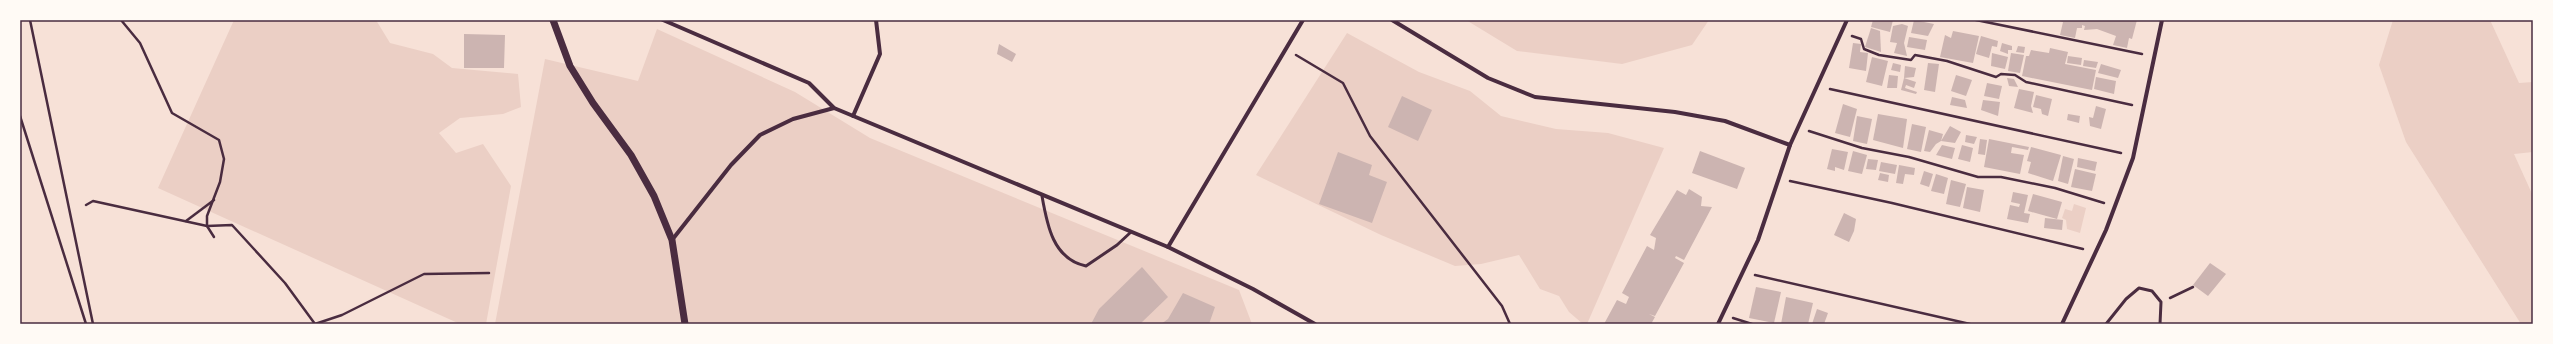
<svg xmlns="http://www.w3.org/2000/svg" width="2553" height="344" font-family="'Source Sans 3',sans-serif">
<rect width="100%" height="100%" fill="#f7e1d7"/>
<g fill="#ebcfc5">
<polygon points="234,20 376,20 390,43 433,54 452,68 518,74 521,107 503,114 460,118 439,133 456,153 483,144 511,186 486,324 460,324 158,188"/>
<polygon points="1466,20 1709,20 1692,45 1622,64 1517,51"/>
<polygon points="2393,20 2490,20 2519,83 2533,82 2533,152 2514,154 2533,196 2533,324 2521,324 2406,142 2379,65"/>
<polygon points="657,29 795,92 870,138 1239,290 1252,324 495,324 545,59 638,81"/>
<polygon points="1347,33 1419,72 1470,91 1501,116 1556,129 1608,133 1664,148 1587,324 1583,324 1569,312 1559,296 1540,289 1519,255 1481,264 1455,266 1381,235 1256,175"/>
<polygon points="2074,204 2086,208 2080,233 2067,229 2066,220 2062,218 2065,209 2072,211"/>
</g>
<g fill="#ccb4b1">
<polygon points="1873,20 1893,20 1890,32 1871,27"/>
<polygon points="1914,20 1934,24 1928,36 1911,33"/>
<polygon points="2057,20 2137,20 2132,39 2129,38 2127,48 2113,45 2116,36 2097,29 2084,30 2085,26 2082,25 2082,28 2077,28 2075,38 2060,35 2063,22"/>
<polygon points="1902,24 1908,26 1904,43 1907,56 1894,53 1897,43 1890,42 1893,26"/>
<polygon points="1871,28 1880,31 1881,52 1865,47"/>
<polygon points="1953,31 1979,36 1973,63 1940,57 1945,35 1951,38"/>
<polygon points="464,34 505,35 504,68 464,68"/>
<polygon points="1981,36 1998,41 1997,47 1992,46 1989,58 1976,54"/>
<polygon points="1909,37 1927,40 1925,50 1907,47"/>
<polygon points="1853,43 1861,44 1860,52 1868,53 1866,71 1849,68"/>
<polygon points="2002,43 2012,46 2012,50 2008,50 2008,54 2000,51"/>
<polygon points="999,44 1016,54 1012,62 997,54"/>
<polygon points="2018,46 2025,47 2024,53 2016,52"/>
<polygon points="2050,48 2068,52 2065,64 2096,70 2092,90 2022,76 2026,56 2029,56 2031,50 2049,53"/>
<polygon points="1992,53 2008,57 2005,69 1991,66"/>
<polygon points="2011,53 2024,55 2020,73 2008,71"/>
<polygon points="2068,56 2082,58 2081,65 2067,63"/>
<polygon points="1872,57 1888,61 1882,86 1866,82"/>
<polygon points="2084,60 2098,62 2096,68 2083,66"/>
<polygon points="1893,63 1901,65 1900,72 1891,70"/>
<polygon points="1928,63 1939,64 1935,92 1924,90"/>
<polygon points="2101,64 2121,70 2118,78 2098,73"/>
<polygon points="1905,66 1916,68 1914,77 1904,78"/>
<polygon points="1889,75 1898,76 1897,88 1887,88"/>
<polygon points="1956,75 1972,80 1966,96 1951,91"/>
<polygon points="2096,77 2116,81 2114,94 2094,89"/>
<polygon points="1904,78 1916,82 1914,88 1906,85 1905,88 1917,92 1916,94 1901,90"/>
<polygon points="2007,78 2014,79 2018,87 2009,86"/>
<polygon points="1987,83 2002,86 1999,99 1984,96"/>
<polygon points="2019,89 2034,92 2031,106 2033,113 2014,108"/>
<polygon points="2036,95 2052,99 2048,116 2042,114 2041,109 2033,107"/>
<polygon points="1402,96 1432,110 1418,141 1388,127"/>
<polygon points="1952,97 1965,100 1967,108 1950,105"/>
<polygon points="1983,100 2000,102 1998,116 1981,110"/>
<polygon points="1843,104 1857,109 1850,137 1835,133"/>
<polygon points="2096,106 2106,109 2101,129 2090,126 2089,117 2093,118"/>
<polygon points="1878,114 1907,119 1903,148 1873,140"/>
<polygon points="2068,114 2080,116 2079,123 2067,120"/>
<polygon points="1857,116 1872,119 1867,144 1853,141"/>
<polygon points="1912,124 1926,127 1921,152 1907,149"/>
<polygon points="1950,126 1961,132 1955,143 1941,141 1936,144 1930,152 1924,151 1929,130 1943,134 1941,141"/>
<polygon points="1966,135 1977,137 1974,144 1965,142"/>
<polygon points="1980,139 1987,140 1985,155 1978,154"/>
<polygon points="1989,139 2029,147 2028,150 2012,147 2011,153 2024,155 2020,174 1984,167"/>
<polygon points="1942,145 1955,148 1952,159 1936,155"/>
<polygon points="1962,145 1973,148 1970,162 1958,159"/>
<polygon points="2031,147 2061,155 2053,181 2028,173 2031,162 2027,161"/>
<polygon points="1832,149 1848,152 1844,170 1835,167 1835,171 1827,169"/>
<polygon points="1700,151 1745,168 1737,189 1692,173"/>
<polygon points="1853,151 1867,155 1862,174 1848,171"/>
<polygon points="1338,152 1372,165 1369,175 1387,182 1372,223 1319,204"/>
<polygon points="2063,156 2074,159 2068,184 2058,181"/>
<polygon points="2078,158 2097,162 2095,171 2077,167"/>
<polygon points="1868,159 1878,160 1876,170 1866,169"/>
<polygon points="1881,162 1897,165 1895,174 1879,171"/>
<polygon points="1899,165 1915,168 1914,175 1905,174 1903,184 1896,183"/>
<polygon points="2075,169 2096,174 2092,191 2071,187"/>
<polygon points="1924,171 1933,174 1929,187 1920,184"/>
<polygon points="1880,173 1889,175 1888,182 1878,180"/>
<polygon points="1936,174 1948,178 1944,194 1931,191"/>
<polygon points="1951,180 1966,184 1960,207 1946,204"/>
<polygon points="1967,187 1984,190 1980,212 1963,208"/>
<polygon points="1689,189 1702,197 1701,206 1712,207 1684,260 1676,256 1675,258 1684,263 1655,316 1649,314 1655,317 1651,324 1604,324 1617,300 1626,304 1629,297 1622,293 1647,246 1654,250 1656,238 1650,235 1677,190 1686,195"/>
<polygon points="2013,192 2028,195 2024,213 2030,214 2028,223 2007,219 2010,205 2019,207 2020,204 2011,202"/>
<polygon points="2033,194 2062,202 2057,219 2028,211"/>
<polygon points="1844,213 1856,219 1854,231 1849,242 1834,235"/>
<polygon points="2045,218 2063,220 2062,230 2044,228"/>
<polygon points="2210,263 2226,274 2208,296 2193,285"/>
<polygon points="1142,267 1168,297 1140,324 1091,324 1099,309"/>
<polygon points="1756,287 1781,292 1774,323 1749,318"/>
<polygon points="1183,293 1215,307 1209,324 1161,324 1168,319"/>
<polygon points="1786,297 1813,303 1808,324 1781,324"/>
<polygon points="1817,309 1828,313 1824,324 1812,324"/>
</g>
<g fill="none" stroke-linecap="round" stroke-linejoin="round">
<g stroke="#4a2c40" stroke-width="2.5">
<polyline points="30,20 93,324"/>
<polyline points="121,20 140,43 172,113 219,140 224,159 220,182 207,216 207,226 214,237"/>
<polyline points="1976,20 2142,54"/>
<polyline points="1852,36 1861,39 1864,49 1879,55 1911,60 1915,55 1947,61 1996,77 2001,74 2015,75 2026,82 2132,105"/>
<polyline points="1296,55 1343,83 1370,136 1502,306 1510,324"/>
<polyline points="1830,89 2121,153"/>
<polyline points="20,116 86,324"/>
<polyline points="1809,131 1862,148 1909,157 1978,177 2001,177 2055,188 2104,203"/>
<polyline points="1790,181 1892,203 2083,249"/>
<polyline points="86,205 93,201 207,226 232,225 285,283 315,324 342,315 424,274 489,273"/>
<polyline points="186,221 214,200"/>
<polyline points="1755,275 1970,324"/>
<polyline points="2170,298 2193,287"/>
<polyline points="1733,318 1752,324"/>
</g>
<g stroke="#4a2c40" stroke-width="3">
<path d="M1042,196C1047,225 1053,259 1086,266L1117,245L1131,232"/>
<polyline points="2106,324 2126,299 2139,288 2152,291 2161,302 2160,324"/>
</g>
<g stroke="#4a2c40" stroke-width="4">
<polyline points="663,20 809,83 834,108 1168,247 1253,289 1315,324"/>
<polyline points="1392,20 1488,78 1535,97 1675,112 1725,121 1790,145"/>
<polyline points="853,116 880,54 876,20"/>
<polyline points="672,240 731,165 760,135 793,119 834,108"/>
<polyline points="1168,247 1303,20"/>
<polyline points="1718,324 1758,240 1790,145 1847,20"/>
<polyline points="2062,324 2106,230 2133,158 2162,20"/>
</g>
<polyline stroke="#4a2c40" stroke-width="7" points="553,20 570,66 593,103 631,155 654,196 672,240 685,324"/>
</g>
<rect width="2553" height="344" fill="none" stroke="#fffaf5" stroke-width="42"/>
<rect x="21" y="21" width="2511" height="302" fill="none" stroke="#4a2c40" stroke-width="1.5"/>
</svg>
